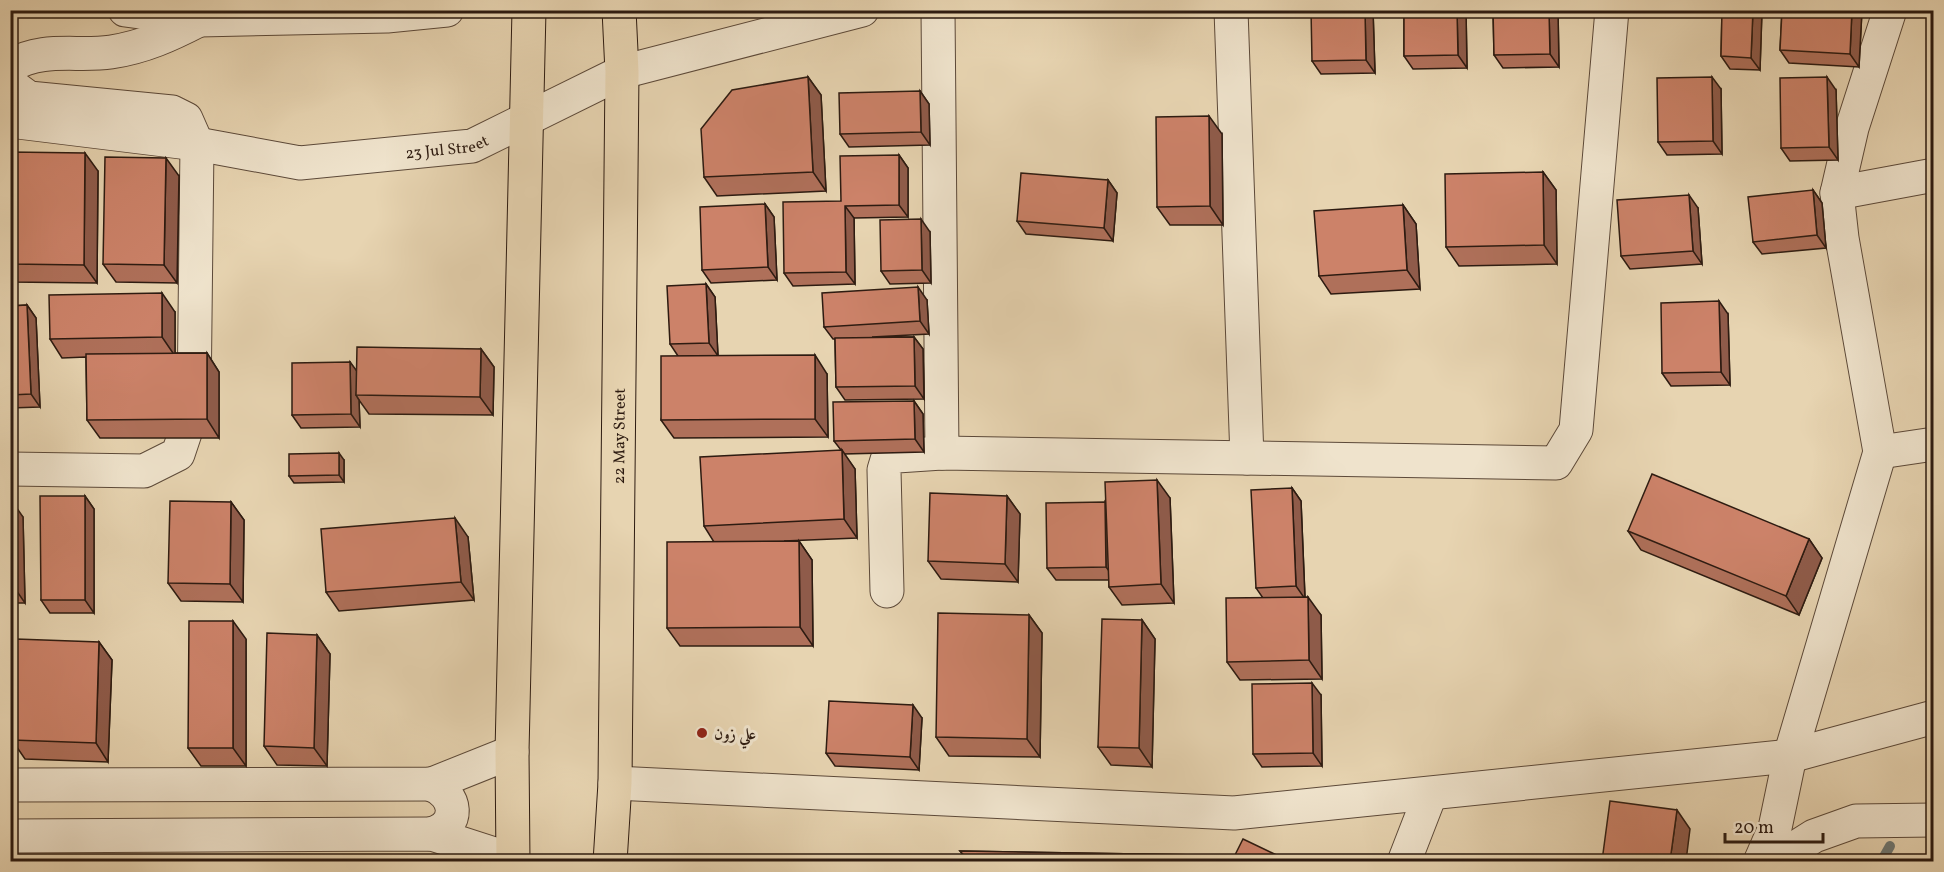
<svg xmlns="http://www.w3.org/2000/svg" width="1944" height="872" font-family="Vollkorn,Amiri,serif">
<rect width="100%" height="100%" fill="#e7d4b1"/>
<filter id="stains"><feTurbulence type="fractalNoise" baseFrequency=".00333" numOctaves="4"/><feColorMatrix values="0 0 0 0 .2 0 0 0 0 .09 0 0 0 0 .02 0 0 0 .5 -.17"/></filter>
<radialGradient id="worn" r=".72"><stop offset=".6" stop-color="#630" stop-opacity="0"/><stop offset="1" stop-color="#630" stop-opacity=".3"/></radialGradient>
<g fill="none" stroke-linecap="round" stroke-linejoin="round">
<polyline stroke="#6e7874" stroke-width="10" points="1881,862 1890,846"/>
<g stroke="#5c4939" stroke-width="35">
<g id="minor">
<polyline points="125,10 199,20 387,16 447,10"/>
<polyline points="938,10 942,453"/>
<polyline points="1231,10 1247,458"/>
<path d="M10,66C44,46 76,57 111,52C144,47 170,35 199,20V15"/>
<polyline points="10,84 29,98 172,112 186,119 197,144 194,406 178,454 144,471 10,469"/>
<path id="s1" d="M10,121L197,144L300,163L472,146L622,72L862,10"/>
<polyline points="1837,193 1934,175"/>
<polyline points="1880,452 1934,444"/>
<polyline points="887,591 884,470 887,460 897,456 942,453 1556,463 1576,430 1612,10"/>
<polyline points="615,783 1234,813 1790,756 1934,717"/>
<path d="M430,784C458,794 461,826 431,834"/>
<polyline points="10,785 432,784 512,752"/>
<polyline points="10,836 432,834 513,860"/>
<polyline points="1404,862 1430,795"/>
<polyline points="1760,862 1775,828 1790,756 1880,452 1842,238 1837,193 1852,128 1890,10"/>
<polyline points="1773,862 1814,836 1856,821 1934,820"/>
</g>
</g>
<g stroke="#2d1b11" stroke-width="35">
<g id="major">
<polyline points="513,862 512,752 529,10"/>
<path id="s2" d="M610,862L615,783L622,72L619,10"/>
</g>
</g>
<use href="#minor" stroke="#efe3cc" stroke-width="33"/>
<use href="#major" stroke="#e7d4b1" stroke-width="33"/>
</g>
<g fill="#af705a" stroke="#2d1b11" stroke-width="1.5">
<polygon points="1373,10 1375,73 1321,74 1312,61"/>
<polygon points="1404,10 1466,10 1467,68 1413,69 1404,56"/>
<polygon points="1493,10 1558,10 1559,67 1503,68 1494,55"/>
<polygon points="1722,10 1762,10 1760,70 1730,69 1721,56"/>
<polygon points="1782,10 1862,10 1859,67 1789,63 1780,50"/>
<polygon points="808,77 821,95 826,191 717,196 704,177"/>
<polygon points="1721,89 1722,154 1667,155 1658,142"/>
<polygon points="1836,90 1838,160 1790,161 1781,148"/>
<polygon points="920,91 929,104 930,145 849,147 840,134"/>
<polygon points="1222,134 1223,225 1170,225 1157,207"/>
<polygon points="10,152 98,171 97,283 10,282"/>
<polygon points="899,155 908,168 908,217 854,218 855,284 793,286 784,273 841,201"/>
<polygon points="1543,172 1556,190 1557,264 1459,266 1446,247"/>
<polygon points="179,176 177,283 116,282 103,264"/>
<polygon points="1108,180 1117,193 1113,241 1026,234 1017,221"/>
<polygon points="1813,190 1822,203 1826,248 1762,254 1753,242"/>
<polygon points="765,204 774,217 777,280 711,283 702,270"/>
<polygon points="1403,205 1416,224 1420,289 1331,294 1319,276"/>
<polygon points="1698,208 1702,264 1630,269 1621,256"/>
<polygon points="930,232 931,283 890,284 881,271"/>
<polygon points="706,284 715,297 718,356 827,374 828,437 674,438 661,420 678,356 670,344"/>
<polygon points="927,300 929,334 872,337 914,337 923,349 924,399 845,400 836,387 835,339 833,339 824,327"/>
<polygon points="27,305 36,318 40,407 10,408 10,306"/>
<polygon points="175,312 175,353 207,353 219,372 219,438 100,438 87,420 86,357 62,358 50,339"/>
<polygon points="1728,314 1730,385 1671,386 1662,373"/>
<polygon points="481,349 494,367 493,415 369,414 359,400 360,427 301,428 292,415 350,362 356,371"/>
<polygon points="914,401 923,414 924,452 844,454 855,469 857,538 784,541 799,541 812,560 813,646 680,646 667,628 714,542 704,526 841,450 834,441"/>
<polygon points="344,460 344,482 294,483 289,476"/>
<polygon points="1292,488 1301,501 1305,597 1321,615 1322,679 1240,680 1227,662 1263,598 1256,588"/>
<polygon points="85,496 94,509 94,613 50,613 41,600"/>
<polygon points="1007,496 1020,514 1018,582 941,579 928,561"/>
<polygon points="1170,498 1174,603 1122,605 1109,587 1109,580 1056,580 1047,568 1106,504"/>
<polygon points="231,502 244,520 243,602 181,601 168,583"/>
<polygon points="10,504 23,517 25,603 10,603"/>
<polygon points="1628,531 1809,539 1822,558 1799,615 1641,550"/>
<polygon points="468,537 474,600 339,611 326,592"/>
<polygon points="1029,615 1042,633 1040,757 949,756 936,737"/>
<polygon points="1142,620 1155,639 1152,767 1111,765 1098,747"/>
<polygon points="317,635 330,654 327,766 277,765 264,746"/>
<polygon points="246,639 246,766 201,766 188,748"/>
<polygon points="99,642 112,660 108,762 25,759 12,740"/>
<polygon points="1321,695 1322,766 1262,767 1253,754"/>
<polygon points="922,718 919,770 835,766 826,753"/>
<polygon points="960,851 1201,855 1205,861 968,861"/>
</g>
<g fill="#8f5b4a" stroke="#2d1b11" stroke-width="1.5">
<polygon points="1365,10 1373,10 1375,73 1366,60"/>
<polygon points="1457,10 1466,10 1467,68 1458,55"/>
<polygon points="1549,10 1558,10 1559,67 1550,54"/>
<polygon points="1753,10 1762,10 1760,70 1751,58"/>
<polygon points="1852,10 1862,10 1859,67 1850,54"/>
<polygon points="808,77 821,95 826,191 813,172"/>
<polygon points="1712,77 1721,89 1722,154 1713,141"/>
<polygon points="1827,77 1836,90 1838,160 1829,147"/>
<polygon points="920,91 929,104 930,145 921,132"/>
<polygon points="1209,116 1222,134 1223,225 1210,206"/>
<polygon points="85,153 98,171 97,283 84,265"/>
<polygon points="899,155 908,168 908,217 899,205"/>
<polygon points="166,158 179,176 177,283 164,265"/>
<polygon points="1543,172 1556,190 1557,264 1544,245"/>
<polygon points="1108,180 1117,193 1113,241 1104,228"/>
<polygon points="1813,190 1822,203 1826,248 1817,235"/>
<polygon points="1689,195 1698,208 1702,264 1693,251"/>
<polygon points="765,204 774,217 777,280 768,267"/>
<polygon points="1403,205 1416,224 1420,289 1407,270"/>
<polygon points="845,206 854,218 855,284 846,272"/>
<polygon points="921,219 930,232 931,283 922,270"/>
<polygon points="706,284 715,297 718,356 709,343"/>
<polygon points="918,287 927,300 929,334 920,321"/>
<polygon points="162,293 175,312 175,356 162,337"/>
<polygon points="1719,301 1728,314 1730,385 1721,372"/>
<polygon points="27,305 36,318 40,407 31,394"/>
<polygon points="914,337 923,349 924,399 915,386"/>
<polygon points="481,349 494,367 493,415 480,397"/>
<polygon points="207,353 219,372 219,438 207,419"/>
<polygon points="815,355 827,374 828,437 815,419"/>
<polygon points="350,362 359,374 356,395 359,400 360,427 351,414"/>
<polygon points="914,401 923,414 924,452 915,439"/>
<polygon points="842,450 855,469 857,538 844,519"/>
<polygon points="339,453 344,460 344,482 339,475"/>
<polygon points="1157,480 1170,498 1174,603 1161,584"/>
<polygon points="1292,488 1301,501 1305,599 1296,586"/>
<polygon points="85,496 94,509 94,613 85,600"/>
<polygon points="1007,496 1020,514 1018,582 1005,564"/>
<polygon points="231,502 244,520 243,602 230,584"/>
<polygon points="1105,502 1114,515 1115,579 1106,567"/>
<polygon points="14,504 23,517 25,603 16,590"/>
<polygon points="455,518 468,537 474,600 461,582"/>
<polygon points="1809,539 1822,558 1799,615 1786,596"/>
<polygon points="799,541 812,560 813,646 800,627"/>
<polygon points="1308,597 1321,615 1322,679 1309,660"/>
<polygon points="1029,615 1042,633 1040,757 1027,739"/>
<polygon points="1142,620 1155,639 1152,767 1139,748"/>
<polygon points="233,621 246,639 246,766 233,748"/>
<polygon points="317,635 330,654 327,766 314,748"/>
<polygon points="99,642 112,660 108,762 96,743"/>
<polygon points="1312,683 1321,695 1322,766 1313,753"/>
<polygon points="913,705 922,718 919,770 910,757"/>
<polygon points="1677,810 1690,829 1686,861 1670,861"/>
</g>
<g fill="#cc8269" stroke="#2d1b11" stroke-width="1.5">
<polygon points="1311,10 1365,10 1366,60 1312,61"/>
<polygon points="1404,10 1457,10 1458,55 1404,56"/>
<polygon points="1493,10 1549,10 1550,54 1494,55"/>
<polygon points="1722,10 1753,10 1751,58 1721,56"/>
<polygon points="1782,10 1852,10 1850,54 1780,50"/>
<polygon points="808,77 813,172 704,177 701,129 732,90"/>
<polygon points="1712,77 1713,141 1658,142 1657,78"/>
<polygon points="1827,77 1829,147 1781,148 1780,78"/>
<polygon points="920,91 921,132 840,134 839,93"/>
<polygon points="1209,116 1210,206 1157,207 1156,117"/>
<polygon points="10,152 85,153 84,265 10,264"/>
<polygon points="899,155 899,205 845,206 846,272 784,273 783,202 841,201 840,156"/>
<polygon points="105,157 166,158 164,265 103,264"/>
<polygon points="1543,172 1544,245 1446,247 1445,174"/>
<polygon points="1021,173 1108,180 1104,228 1017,221"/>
<polygon points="1813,190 1817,235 1753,242 1748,197"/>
<polygon points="1689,195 1693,251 1621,256 1617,200"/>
<polygon points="765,204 768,267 702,270 700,207"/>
<polygon points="1403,205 1407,270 1319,276 1314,211"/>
<polygon points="921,219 922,270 881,271 880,220"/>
<polygon points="706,284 709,343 670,344 667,286"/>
<polygon points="918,287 920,321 824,327 822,293"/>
<polygon points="162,293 162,337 50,339 49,295"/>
<polygon points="1719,301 1721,372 1662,373 1661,303"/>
<polygon points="27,305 31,394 10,395 10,306"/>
<polygon points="914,337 915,386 836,387 835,338"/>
<polygon points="357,347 481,349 480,397 356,395"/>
<polygon points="207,353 207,419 87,420 86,354"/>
<polygon points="815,355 815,419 661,420 661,356"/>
<polygon points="350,362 351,414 292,415 292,363"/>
<polygon points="914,401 915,439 834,441 833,402"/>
<polygon points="842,450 844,519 704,526 700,457"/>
<polygon points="339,453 339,475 289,476 289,454"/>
<polygon points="1652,474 1809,539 1786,596 1628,531"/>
<polygon points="1157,480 1161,584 1109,587 1105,482"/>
<polygon points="1292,488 1296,586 1256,588 1251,490"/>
<polygon points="930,493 1007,496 1005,564 928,561"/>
<polygon points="40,496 85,496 85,600 41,600"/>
<polygon points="170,501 231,502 230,584 168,583"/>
<polygon points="1105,502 1106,567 1047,568 1046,503"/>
<polygon points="10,504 14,504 16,590 10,590"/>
<polygon points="455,518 461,582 326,592 321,529"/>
<polygon points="799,541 800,627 667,628 667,542"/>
<polygon points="1308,597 1309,660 1227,662 1226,598"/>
<polygon points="938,613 1029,615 1027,739 936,737"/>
<polygon points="1102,619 1142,620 1139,748 1098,747"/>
<polygon points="189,621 233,621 233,748 188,748"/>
<polygon points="267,633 317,635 314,748 264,746"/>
<polygon points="16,639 99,642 96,743 12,740"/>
<polygon points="1312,683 1313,753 1253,754 1252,684"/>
<polygon points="829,701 913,705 910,757 826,753"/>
<polygon points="1610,801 1677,810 1670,861 1602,861"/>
<polygon points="1243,839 1289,861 1232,861"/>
<polygon points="960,851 1201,855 1193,861 969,861"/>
<rect x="10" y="860" width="30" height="1"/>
</g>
<circle fill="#8f2418" stroke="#efe3cc" stroke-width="2" cx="702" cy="733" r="6"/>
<g text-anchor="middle" stroke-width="6" stroke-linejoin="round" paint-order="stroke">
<g font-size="16" fill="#2d1b11" stroke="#efe3cc">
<text dy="6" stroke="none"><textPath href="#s1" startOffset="441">23 Jul Street</textPath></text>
<text dy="6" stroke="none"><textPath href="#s2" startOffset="426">22 May Street</textPath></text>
</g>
<g font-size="16" font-weight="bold" fill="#2d1b11" stroke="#efe3cc" text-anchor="start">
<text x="714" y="739">علي زون</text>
</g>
</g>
<rect width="1944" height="872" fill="none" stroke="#e7d4b1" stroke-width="36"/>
<rect x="12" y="12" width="1920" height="848" fill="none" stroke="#2d1b11" stroke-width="3"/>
<rect x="18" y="18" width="1908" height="836" fill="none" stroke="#2d1b11" stroke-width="1.5"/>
<path d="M1725 833v9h98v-9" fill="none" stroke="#2d1b11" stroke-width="3"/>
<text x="1734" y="833" font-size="18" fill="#2d1b11" stroke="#efe3cc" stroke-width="4.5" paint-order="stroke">20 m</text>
<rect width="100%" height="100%" filter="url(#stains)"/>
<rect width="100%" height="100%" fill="url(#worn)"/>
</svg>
